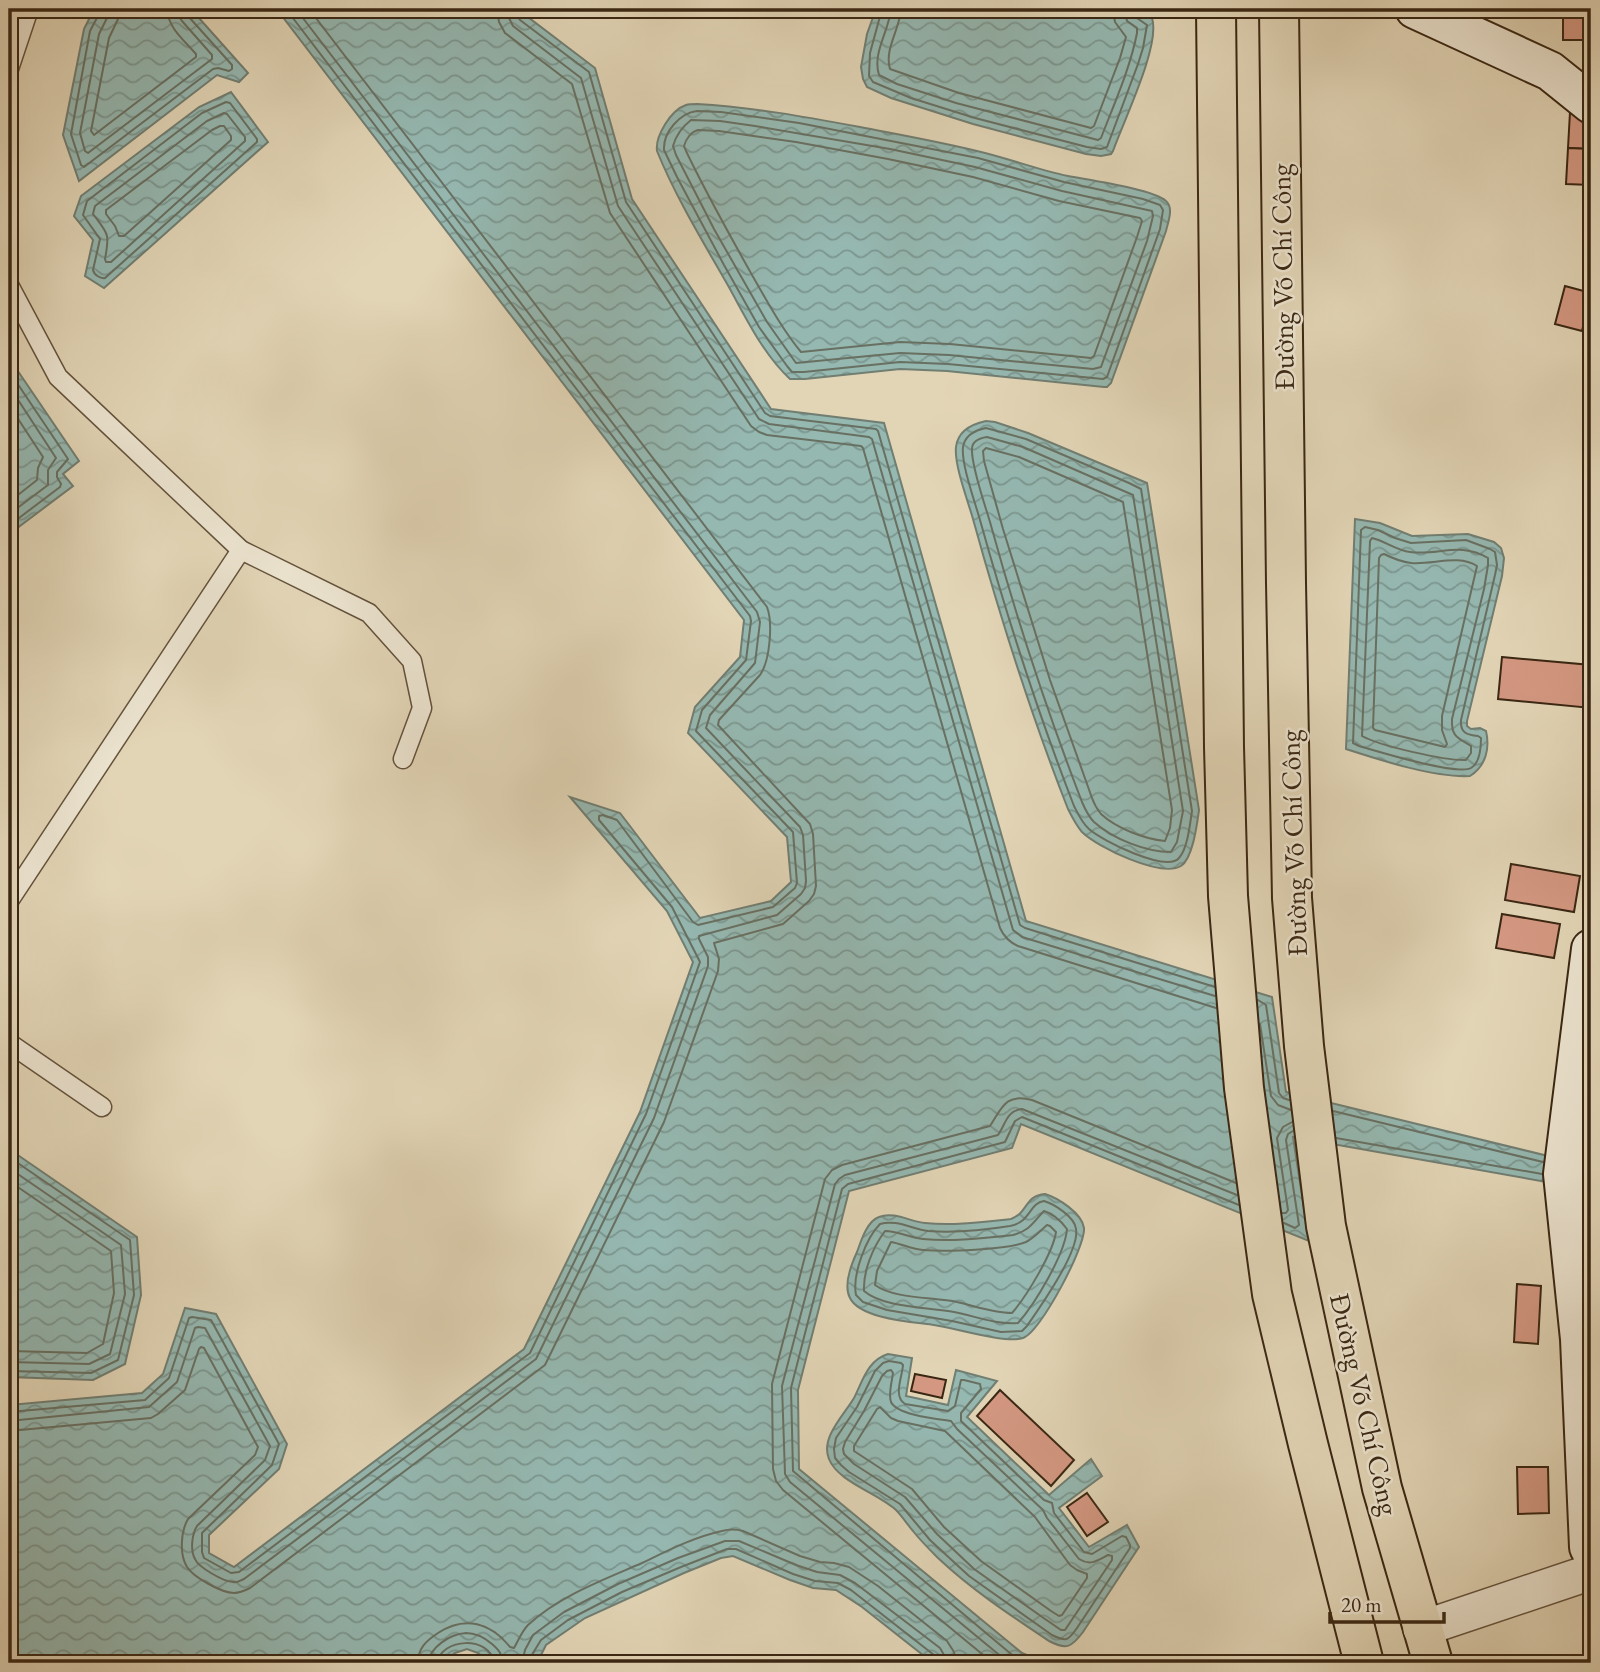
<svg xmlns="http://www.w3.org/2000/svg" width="1600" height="1672" font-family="'EB Garamond',serif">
<defs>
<pattern id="water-waves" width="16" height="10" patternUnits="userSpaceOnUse" patternTransform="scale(1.75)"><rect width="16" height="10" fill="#95b8b1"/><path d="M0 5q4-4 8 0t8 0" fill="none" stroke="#7b968f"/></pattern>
</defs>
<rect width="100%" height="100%" fill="#e2d5b6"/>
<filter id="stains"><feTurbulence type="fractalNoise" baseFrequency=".00286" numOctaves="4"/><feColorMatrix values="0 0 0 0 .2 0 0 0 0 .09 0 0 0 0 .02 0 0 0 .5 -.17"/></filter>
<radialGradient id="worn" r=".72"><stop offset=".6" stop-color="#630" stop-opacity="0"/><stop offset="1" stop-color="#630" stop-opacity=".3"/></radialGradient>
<g fill="url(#water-waves)" stroke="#717e72" stroke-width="2">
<polygon points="94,9 191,9 248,73 239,82 217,75 79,181 63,135 84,29"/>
<polygon points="279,9 522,9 524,14 595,68 632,199 771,409 884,423 1026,921 1272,997 1286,1092 1589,1166 1591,1164 1591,1274 1589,1276 1586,1189 1293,1137 1309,1241 1021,1124 1012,1148 849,1191 798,1390 799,1469 1022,1653 1046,1663 933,1663 862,1607 836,1590 813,1588 790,1580 733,1556 721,1558 684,1573 585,1618 546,1645 537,1663 490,1663 478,1653 467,1649 455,1653 441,1663 9,1663 9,1402 10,1405 142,1393 163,1374 185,1308 216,1314 287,1444 279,1469 209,1535 209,1553 234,1567 524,1349 640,1112 693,962 667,911 570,797 620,813 700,918 771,901 791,882 787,837 688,733 695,707 740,657 744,620 282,16"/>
<path d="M876,9H1130L1152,18C1161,45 1123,122 1113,151L1111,154L1101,156L1086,154L973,124L891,98L867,87L863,79L861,67L867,34Z"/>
<polygon points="231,92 268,142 104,288 85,276 93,240 74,216 81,196 199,107"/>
<path d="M697,104C752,107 806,117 860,127C901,135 941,142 981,152C1010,159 1039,170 1068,176C1088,180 1153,189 1166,201C1174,208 1168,222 1166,231L1111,383L1107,387H1104L947,371L900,369L805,379H790C764,355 747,320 730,289C705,245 676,198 657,151C655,136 671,110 686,105C689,104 693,104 697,104Z"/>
<polygon points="9,358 79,461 63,474 73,486 16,529 9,529"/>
<path d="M986,421L995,422L1028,433L1147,483L1199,810C1197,824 1193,858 1181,866C1161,878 1097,847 1082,832C1076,825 1072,817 1068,809C1031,715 1000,617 973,519C968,501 954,465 956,447C958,430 972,424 986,421Z"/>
<path d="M1355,519L1380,523L1412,536L1468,534L1494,542L1501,548L1504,558L1502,576L1467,721V726L1471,729L1480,728L1486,731C1490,748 1486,766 1470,776C1435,778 1380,760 1346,749Z"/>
<polygon points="9,1149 137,1237 141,1295 125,1364 93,1380 9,1377"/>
<path d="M1045,1194C1058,1198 1082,1213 1084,1228C1086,1246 1040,1333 1023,1338C1006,1344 955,1328 934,1325C914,1322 860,1319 850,1298C843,1285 851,1265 857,1252C861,1241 867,1221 879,1217C894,1211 911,1222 925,1223C953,1226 983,1222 1011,1219C1029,1212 1024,1196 1045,1194Z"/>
<path d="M888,1354L912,1358L906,1396L948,1405L956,1370L997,1381L967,1417L1049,1495L1091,1459L1102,1476L1059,1508L1089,1547L1127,1525L1139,1547L1083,1632C1071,1648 1066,1650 1049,1641C1010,1615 972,1590 938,1558C929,1549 920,1540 913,1531C907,1524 902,1516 896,1510C878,1493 838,1482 829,1459C820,1438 844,1415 854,1398C863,1380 868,1360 888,1354Z"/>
</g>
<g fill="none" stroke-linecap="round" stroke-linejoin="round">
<g stroke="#687062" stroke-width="2">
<polyline points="100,9 99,14 90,31 71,134 81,165 84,167 213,69 218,68 229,71 232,69 232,65 188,16 187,9"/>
<polyline points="108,9 108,16 99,34 80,133 85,151 88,153 212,59 212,55 182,21 178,15 178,9"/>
<path d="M119,9L118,19L109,38L91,131L94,135L196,57V54C184,40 168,28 167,9"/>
<path d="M497,9L499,22L505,33L572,84L610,213L751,426L759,432L767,435L861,446L863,448L1000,928C1004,937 1009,942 1018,946L1216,1008"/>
<polyline points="507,9 509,18 513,26 581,78 618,206 759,419 769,424 869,437 872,439 1013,930 1022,937 1215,996"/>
<polyline points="516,9 517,16 520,20 589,72 626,202 765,413 770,416 876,429 878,431 1020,925 1025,928 1215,987"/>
<polyline points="882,9 870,53 869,76 873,82 911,98 975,118 1087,147 1101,149 1107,147 1138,64 1143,48 1147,25 1134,16 1132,9"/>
<path d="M891,9C889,31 872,53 879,75L897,84L956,103L1098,140L1101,138C1114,104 1130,69 1137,33V28L1127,21L1124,9"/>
<path d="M901,9C900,29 884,49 890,69L959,93L1091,128L1094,126L1120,58L1126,37L1115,22L1113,9"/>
<path d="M226,102L230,103L257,139V142L105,278C101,279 94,275 93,270L100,239L83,215L87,201L202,113Z"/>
<path d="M697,111L721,112L799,123L937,150L978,158L1064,182L1143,199L1160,205L1163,210L1160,229L1107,377L1103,379L948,364L900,362L804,372H792L787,366L759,327L724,265L677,177L664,150C663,132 680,113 697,111Z"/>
<path d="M224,113L227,114L245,137V141L111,262H106L105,259C110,233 108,234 93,214L95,206L207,121Z"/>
<path d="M691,120L720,121L755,126L890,149L975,167L1062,191L1152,211L1153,216L1147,241L1101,367L1093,369L949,355L900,353L796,363L767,322L714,229L676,155L673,146C676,135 682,127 691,120Z"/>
<polygon points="220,126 224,126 231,136 231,140 124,236 119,236 115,226 106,214 106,210 212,130"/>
<path d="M698,130L719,131L796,142L888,159L973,177L1059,201L1140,218L1142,221L1137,237L1094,356L1091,358L950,344L900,342L801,352C782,329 767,301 752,275C729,234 706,193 686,151L684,146C686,139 691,132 698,130Z"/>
<polyline points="9,371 68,459 57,472 57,477 61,484 60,487 15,521 9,522"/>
<polyline points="9,386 56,458 48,470 48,485 12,512 9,513"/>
<polyline points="9,405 43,457 38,468 37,480 9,502"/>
<path d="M986,428L1026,439L1129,483L1141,489L1192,811C1190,823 1188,848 1179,858C1166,873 1101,840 1089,829C1082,823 1078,814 1074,806C1038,713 1007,617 980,520C975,502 961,464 963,447C965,435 976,430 986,428Z"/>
<path d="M987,437L1023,447L1133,495L1183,811L1177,842L1171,852C1146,852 1113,839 1094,822C1088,816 1085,809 1082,802C1047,711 1016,617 990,522C985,505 971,465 972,449C972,441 980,438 987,437Z"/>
<path d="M986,448L1019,457L1123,502L1172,810L1170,828L1165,841C1144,839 1116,828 1101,814C1097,809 1094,804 1092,798L1050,680L1003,529L984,461L983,451Z"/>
<path d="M1365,527L1378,530L1395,538L1411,543L1466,540L1490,549L1495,552L1497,565L1495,575L1461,720C1460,733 1467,735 1478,736L1481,738C1481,748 1480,763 1471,768C1457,776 1377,751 1359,746L1353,743L1361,530Z"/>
<path d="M1372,538C1385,541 1396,550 1410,552C1438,556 1460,541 1488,558V565L1484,589L1452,719C1451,737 1458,738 1471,746V753L1466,760C1446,761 1380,746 1362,736L1370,541Z"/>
<path d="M1384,554C1392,558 1402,562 1411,563C1433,565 1458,554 1477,566L1442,716V730L1447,744L1445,747L1375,730L1373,728L1379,558L1381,555Z"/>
<polyline points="1258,1000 1266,1005 1279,1093 1283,1098 1289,1100"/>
<polyline points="1260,1024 1271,1096 1278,1105 1291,1110"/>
<polyline points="1333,1111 1543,1162"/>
<polyline points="1336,1138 1542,1174"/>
<polyline points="9,1157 130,1240 134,1295 118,1360 91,1373 9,1371"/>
<polyline points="9,1168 121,1245 125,1294 110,1354 89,1364 9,1362"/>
<polyline points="9,1181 111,1251 114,1293 103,1344 87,1353 9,1351"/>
<path d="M1044,1201C1054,1204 1075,1217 1076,1229C1080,1251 1040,1307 1027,1326L1022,1331L1001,1332L952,1321L887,1310L863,1302L856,1295C852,1275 866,1238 880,1224C896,1219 912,1229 928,1231C954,1233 985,1230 1010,1226C1031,1222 1029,1203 1044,1201Z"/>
<path d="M1044,1211C1054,1214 1061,1221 1067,1229C1065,1254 1035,1304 1018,1323C996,1325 975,1316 954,1312C928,1307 884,1308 864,1291C863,1271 873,1247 885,1231C898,1231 910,1238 923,1239C953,1242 984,1238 1013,1235C1031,1230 1033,1222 1044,1211Z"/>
<polyline points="1282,1213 1286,1213 1288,1210 1277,1138 1283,1127 1292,1122"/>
<polyline points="1284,1223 1295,1228 1299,1225 1286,1140 1288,1134 1293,1131"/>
<path d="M1047,1225L1050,1226L1056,1232C1053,1253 1026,1297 1012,1313C993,1313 975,1306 957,1302C933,1297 894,1299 875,1285L877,1271L891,1242C902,1244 912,1249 923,1250C945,1252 1006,1250 1026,1242C1034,1238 1040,1231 1047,1225Z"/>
<path d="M889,1361L901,1363L903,1365C902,1378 893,1396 905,1404L948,1411L955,1406L961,1380H964L980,1384L981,1389L961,1413V1421L1044,1500L1052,1503L1054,1513L1084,1552L1092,1554L1122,1536L1126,1537L1130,1545V1548L1077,1628C1068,1641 1066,1642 1052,1635L969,1576L930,1540L900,1504L849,1472L841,1465L835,1458L834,1449L836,1438L857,1407L875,1371L883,1363Z"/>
<path d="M891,1370L893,1373C892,1382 888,1394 891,1402C897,1415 937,1419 951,1421L957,1429L1043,1510L1047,1518L1079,1559C1090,1566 1097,1561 1108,1555L1112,1556V1560L1065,1630H1061L1045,1619L974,1569L937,1534L905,1497L854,1464L844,1454L843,1449L845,1442L864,1411L882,1376L887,1371Z"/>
<polygon points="880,1407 891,1418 898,1421 945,1431 1035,1517 1070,1565 1077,1570 1087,1574 1087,1578 1062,1615 1059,1616 1051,1611 981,1561 944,1527 912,1489 854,1451 854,1446 877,1409"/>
<polyline points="9,1412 145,1400 169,1378 189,1318 192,1317 211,1320 279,1444 272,1465 202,1533 202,1552 204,1558 231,1573 239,1572 530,1353 646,1114 700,962 672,907 599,820 599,816 603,815 617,820 693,922 698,925 773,907 795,888 797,883 793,832 696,731 702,710 746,660 751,621 750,616 286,9"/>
<path d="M9,1421L149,1407L177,1382L195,1328L198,1327L205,1328L270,1446L265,1460L197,1526C192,1534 190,1550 195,1559C198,1567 224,1582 233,1582C238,1583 239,1581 244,1579L536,1359L654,1118L708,966V957L699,939V936L777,915L801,894L805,888L806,881L803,835L800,827L706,728L710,715L755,663L760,622L757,612L296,9"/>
<path d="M9,1431L151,1418L158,1414L185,1390L199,1349L201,1347L204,1348L258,1447L255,1455L188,1519C181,1531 179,1554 187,1567C193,1577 222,1593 234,1593C240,1593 244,1591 250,1588L545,1365L664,1122L718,971L719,959L714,943L783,924L809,901L814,894L816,886L813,834L810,824L718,725L719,720L760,675C770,661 773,623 767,607L309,9"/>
<path d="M418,1663C418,1648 426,1641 438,1633C465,1615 491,1623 510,1647L514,1648C518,1641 522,1631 528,1625C559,1596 603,1580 642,1563C667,1551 694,1537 722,1531C729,1529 736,1529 743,1531L800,1556L820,1562L834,1563L849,1567L878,1586L947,1641L954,1652L956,1663"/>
<path d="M428,1663C430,1647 450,1634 466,1633C476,1633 485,1638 492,1644C499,1650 502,1654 503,1663"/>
<path d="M437,1663C441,1638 490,1635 494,1663"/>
<polyline points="522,1663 525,1650 533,1635 564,1612 618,1584 678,1558 725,1541 739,1541 796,1565 817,1572 840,1575 855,1583 940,1648 944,1655 945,1663"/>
<polyline points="531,1663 533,1653 541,1640 568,1620 622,1592 681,1567 727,1549 736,1549 793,1574 815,1581 838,1583 851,1590 934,1655 936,1663"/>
<path d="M993,1663L783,1490L776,1481L773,1469L772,1384L825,1179L832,1170L842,1165L990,1126C1002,1108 1005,1093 1032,1100L1236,1183"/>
<path d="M1009,1663L790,1482L785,1474L782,1386L835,1184L839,1179L845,1175L998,1135C1006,1124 1006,1111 1022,1109L1237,1195"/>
<polyline points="1027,1663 1017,1659 793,1471 791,1388 842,1189 848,1184 1005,1142 1015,1121 1022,1117 1239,1205"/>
</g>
</g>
<g fill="#d49882" stroke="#3a2713" stroke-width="2">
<rect x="1563" y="9" width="28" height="31"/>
<polygon points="1570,112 1588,113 1587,128 1591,128 1591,149 1568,148"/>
<polygon points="1568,148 1591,149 1591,185 1566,184"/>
<polygon points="1565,286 1591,293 1582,331 1555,324"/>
<polygon points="1502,657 1591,665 1591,708 1498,699"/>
<polygon points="1511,864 1580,876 1574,912 1505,900"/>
<polygon points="1502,914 1560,924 1554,958 1496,948"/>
<polygon points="1517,1284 1541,1286 1538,1344 1514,1342"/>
<polygon points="915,1374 946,1380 942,1398 911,1391"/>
<polygon points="1000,1390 1074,1460 1051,1486 977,1416"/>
<polygon points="1517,1467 1548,1467 1549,1513 1518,1514"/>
<polygon points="1087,1493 1108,1522 1087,1536 1067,1507"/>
</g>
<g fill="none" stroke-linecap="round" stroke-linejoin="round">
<g stroke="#64523c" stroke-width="21">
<g id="lane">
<polyline points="9,69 29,9"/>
<polyline points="9,285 58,377 241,550 369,613 412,661 422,708 403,759"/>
<polyline points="9,901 241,550"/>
<polyline points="9,1043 102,1107"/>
</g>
</g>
<g stroke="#64523c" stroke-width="38">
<polyline id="street" points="1421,1629 1591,1572"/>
</g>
<g stroke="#3a2713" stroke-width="42">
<g id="secondary">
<polyline points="1415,9 1550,71 1591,104"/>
<polyline points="1591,949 1563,1174 1580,1339 1589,1547 1591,1551"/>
</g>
</g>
<g stroke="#3a2713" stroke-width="42">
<g id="primary">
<polyline points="1216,9 1224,747 1228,896 1244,1088 1272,1294 1308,1444 1364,1663"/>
<polyline points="1279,9 1286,583 1292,898 1304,1046 1326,1226 1382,1488 1433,1663"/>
</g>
</g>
<use href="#lane" stroke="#ece4d0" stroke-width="18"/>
<use href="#street" stroke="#ece4d0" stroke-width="35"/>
<use href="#secondary" stroke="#ece4d0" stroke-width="38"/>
<use href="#primary" stroke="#e2d5b6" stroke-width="38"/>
</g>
<g text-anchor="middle" stroke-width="5" stroke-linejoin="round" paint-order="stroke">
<g font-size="28" fill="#3a2713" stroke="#ece4d0">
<text transform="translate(1282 277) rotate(-91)" y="10">Đường Võ Chí Công</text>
<text transform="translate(1293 843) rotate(-92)" y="10">Đường Võ Chí Công</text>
<text transform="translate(1365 1404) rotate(77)" y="10">Đường Võ Chí Công</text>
</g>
</g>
<rect width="1600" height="1672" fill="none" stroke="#e2d5b6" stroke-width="35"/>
<rect x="10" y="10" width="1579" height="1651" fill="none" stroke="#3a2713" stroke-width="3.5"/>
<rect x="18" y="18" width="1565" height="1637" fill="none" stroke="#3a2713" stroke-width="2"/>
<path d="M1330 1612v10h114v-10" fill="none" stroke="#3a2713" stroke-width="3.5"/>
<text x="1341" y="1612" font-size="21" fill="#3a2713" stroke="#ece4d0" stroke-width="5" paint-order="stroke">20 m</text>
<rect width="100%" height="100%" filter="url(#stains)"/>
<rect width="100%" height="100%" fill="url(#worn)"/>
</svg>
